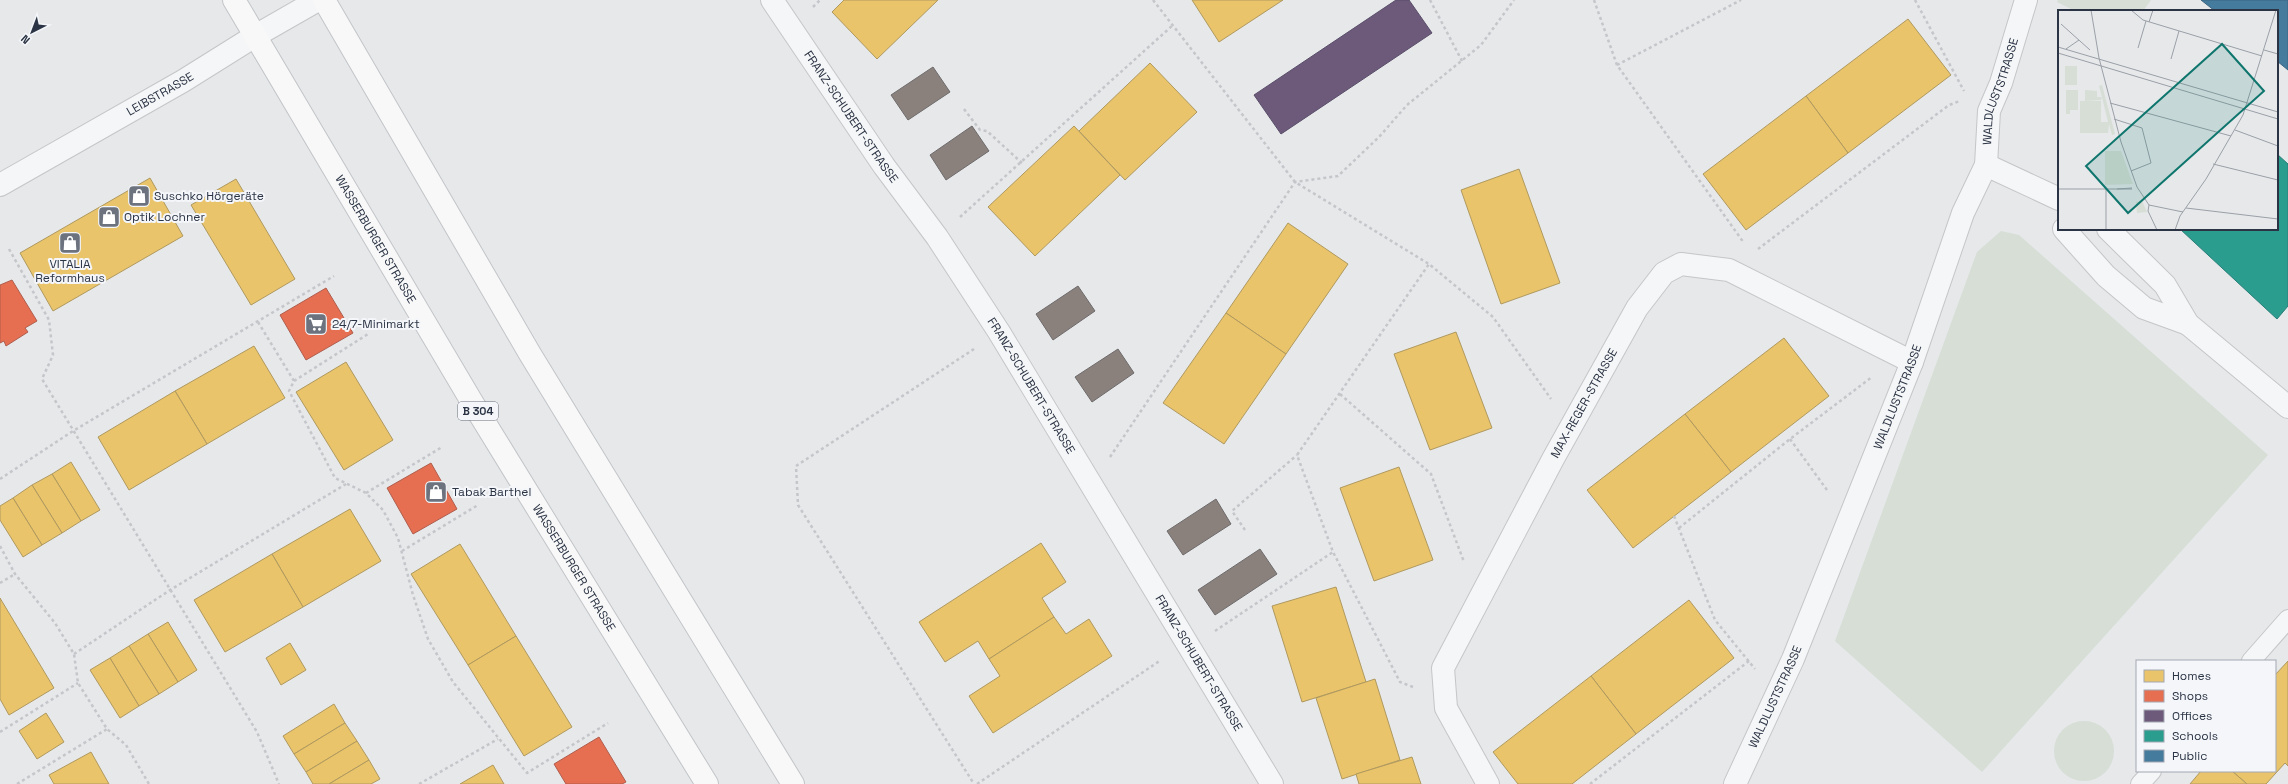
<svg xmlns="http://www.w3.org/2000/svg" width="2288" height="784" font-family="'Space Grotesk',sans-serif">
<rect width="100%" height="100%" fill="#e6e8ea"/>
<g fill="#d6ded6">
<polygon points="2058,0 2151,0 2143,11 2075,11 2057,2"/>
<polygon points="2001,231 2019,235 2268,455 1982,772 1835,641 1977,252"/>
<circle cx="2084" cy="751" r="30"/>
</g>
<g fill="#e9c46a" stroke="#b0995f">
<polygon points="844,0 938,0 877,59 832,12"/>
<polygon points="1192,0 1283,0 1219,42"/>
<polygon points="1908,19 1951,75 1848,153 1806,96"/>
<polygon points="1150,63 1197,112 1125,180 1079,131"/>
<polygon points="1806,96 1848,153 1746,230 1703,174"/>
<polygon points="1074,126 1120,175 1035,256 988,207"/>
<polygon points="1519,169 1560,283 1501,304 1461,190"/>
<polygon points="150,178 183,236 53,311 20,253"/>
<polygon points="236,179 295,279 251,305 191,205"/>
<polygon points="1288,223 1348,264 1286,354 1226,313"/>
<polygon points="1226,313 1286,354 1224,444 1163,403"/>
<polygon points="1456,332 1492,428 1430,450 1394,354"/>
<polygon points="1784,338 1829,396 1731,472 1685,414"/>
<polygon points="254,346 285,398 207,444 175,391"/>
<polygon points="346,362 393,440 344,470 296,392"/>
<polygon points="175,391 207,444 129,490 98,437"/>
<polygon points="1685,414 1731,472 1633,548 1587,490"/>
<polygon points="71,462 100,510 81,521 52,474"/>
<polygon points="1399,467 1433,560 1374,581 1340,488"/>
<polygon points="52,474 81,521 62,533 32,485"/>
<polygon points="32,485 62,533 42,545 13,498"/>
<polygon points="13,498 42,545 23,557 0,520 0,506"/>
<polygon points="350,509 381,561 303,607 272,554"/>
<polygon points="1041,543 1066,582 1042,598 1054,617 989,659 978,641 945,662 919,622"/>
<polygon points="460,544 516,636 468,665 411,574"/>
<polygon points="272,554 303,607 225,652 194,600"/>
<polygon points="1336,587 1366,682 1302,702 1272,606"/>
<polygon points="0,598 54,688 9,715 0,699"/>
<polygon points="1689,600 1734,658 1636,734 1591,676"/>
<polygon points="1054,617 1066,634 1089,619 1112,656 993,733 969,696 1000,676 989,659"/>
<polygon points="168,622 197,670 178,682 148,634"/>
<polygon points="148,634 178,682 159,694 129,646"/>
<polygon points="516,636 572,727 524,756 468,665"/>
<polygon points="290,643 306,670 281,685 266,658"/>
<polygon points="129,646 159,694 139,706 110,658"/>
<polygon points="110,658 139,706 120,718 90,670"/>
<polygon points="2288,661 2288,766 2285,763 2266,784 2247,784 2232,771 2275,771 2275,675"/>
<polygon points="1591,676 1636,734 1572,784 1518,784 1493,752"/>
<polygon points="1375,679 1400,760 1342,779 1316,698"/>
<polygon points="334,704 345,723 294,754 283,736"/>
<polygon points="46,713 64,742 37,759 19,731"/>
<polygon points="345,723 357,741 306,772 294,754"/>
<polygon points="357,741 369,760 329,784 313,784 306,772"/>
<polygon points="91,752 109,784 54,784 49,775"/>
<polygon points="1412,757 1421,784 1359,784 1356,774"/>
<polygon points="369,760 380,779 371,784 329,784"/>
<polygon points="493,765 504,784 460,784"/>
<polygon points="2201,771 2232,771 2247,784 2190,784"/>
</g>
<g fill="#e76f51" stroke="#af5d4d">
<polygon points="12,280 37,321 25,328 28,332 6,346 4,341 0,343 0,285"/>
<polygon points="326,288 353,333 306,360 280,315"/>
<polygon points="431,463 457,509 413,534 387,488"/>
<polygon points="599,737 626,782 622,784 566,784 554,764"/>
</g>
<polygon fill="#6d597a" stroke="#594e6a" points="1396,0 1409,0 1432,33 1281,134 1254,95"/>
<polygon fill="#2a9d8f" stroke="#2a7e79" points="2277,154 2288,164 2288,306 2277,319 2180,229 2277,229"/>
<polygon fill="#457b9d" stroke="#3d6683" points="2201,0 2288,0 2288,70 2277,61 2277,11 2215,11"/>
<g fill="#8a817c" stroke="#6e6a6c">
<polygon points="933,67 950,92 908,120 891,95"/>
<polygon points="972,126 989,151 946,180 930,155"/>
<polygon points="1078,286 1095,311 1053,340 1036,314"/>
<polygon points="1118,349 1134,373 1092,402 1075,377"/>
<polygon points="1216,499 1231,524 1183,555 1167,531"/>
<polygon points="1260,549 1277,574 1215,615 1198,590"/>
</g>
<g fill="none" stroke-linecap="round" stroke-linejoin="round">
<g stroke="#c4c6c8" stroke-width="20">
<g id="lane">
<polyline points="2251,661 2288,619"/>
<polyline points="2140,784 2152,771"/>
</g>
</g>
<g stroke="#c4c6c8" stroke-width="24">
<g id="street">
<path id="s1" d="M772,0L884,166L937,237L999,332L1272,784"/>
<polyline points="1986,165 2059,199"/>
<path id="s2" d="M0,185L183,81L255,36L318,0"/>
<polyline points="2064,229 2106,276 2144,308 2188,324"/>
<polyline points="2108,229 2165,285 2188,324 2288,407"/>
<path id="s3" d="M1488,784L1446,708L1443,668L1553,459L1637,308L1664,273L1681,264L1729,270L1912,362"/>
<path id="s4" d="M1735,784L1793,659L1912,362L1963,213L1986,165L1989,111L2001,83L2026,0"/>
</g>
</g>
<g stroke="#c2c5c8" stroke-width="24">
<g id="primary">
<path id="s5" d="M234,0L472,402L707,784"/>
<polyline points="324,0 530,354 793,784"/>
</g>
</g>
<g stroke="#c5c6ca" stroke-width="2.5" stroke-dasharray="3 3" stroke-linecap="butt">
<polyline points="1153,0 1295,182 1429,264 1493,317 1551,399"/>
<polyline points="1430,0 1462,61"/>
<polyline points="1594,0 1617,65 1744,243"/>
<polyline points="1915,0 1964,91"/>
<polyline points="813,7 820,0"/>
<polyline points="1617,65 1741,0"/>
<polyline points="964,109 980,130 987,131 1022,163"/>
<polyline points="960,217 1173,25"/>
<polyline points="9,249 49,320 53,355 42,379 257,732 279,784"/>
<polyline points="1758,249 1949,105 1960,101"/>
<polyline points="258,322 294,381 289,391 335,478 366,493 383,510 398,538 413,595 428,639 453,682 527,773 608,723"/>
<polyline points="974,349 796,466 798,505 974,784"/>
<polyline points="294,381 368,334"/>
<polyline points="1340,394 1431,474 1464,562"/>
<polyline points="1790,439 1827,490"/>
<polyline points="1110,457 1295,182 1338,176 1379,137 1407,105 1481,45 1514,0"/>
<polyline points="0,479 73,431 334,276"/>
<polyline points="366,493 442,447"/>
<polyline points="1674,516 1715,620 1755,669"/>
<polyline points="1679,528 1790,439 1872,377"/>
<polyline points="1245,530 1232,511 1297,455"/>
<polyline points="0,546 15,574 55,623 74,654 78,683 107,729 126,745 149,784"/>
<polyline points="402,551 478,505"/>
<polyline points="0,583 15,574"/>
<polyline points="1215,631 1333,552"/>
<polyline points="74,654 170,590 346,484"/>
<polyline points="1413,687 1400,682 1333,552 1297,455 1429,264"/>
<polyline points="0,732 78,683"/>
<polyline points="17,784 107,729"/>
<polyline points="419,784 498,739"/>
<polyline points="977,784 1161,660"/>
<polyline points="1590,784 1749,661"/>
</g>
<use href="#lane" stroke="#f5f6f7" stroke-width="18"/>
<use href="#street" stroke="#f5f6f7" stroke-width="22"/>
<use href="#primary" stroke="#f8f8f8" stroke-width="22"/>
</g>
<defs>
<g id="shop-square" transform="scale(1.15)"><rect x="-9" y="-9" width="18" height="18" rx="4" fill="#6c737f" stroke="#f4f6f9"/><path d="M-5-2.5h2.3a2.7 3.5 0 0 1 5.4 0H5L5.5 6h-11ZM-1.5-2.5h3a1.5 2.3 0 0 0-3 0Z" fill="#fff"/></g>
<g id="supermarket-square" transform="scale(1.15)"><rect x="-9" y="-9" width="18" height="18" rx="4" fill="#6c737f" stroke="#f4f6f9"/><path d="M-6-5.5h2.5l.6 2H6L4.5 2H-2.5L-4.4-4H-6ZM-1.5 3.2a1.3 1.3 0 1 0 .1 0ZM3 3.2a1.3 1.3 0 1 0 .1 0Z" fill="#fff"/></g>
</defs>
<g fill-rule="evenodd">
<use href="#shop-square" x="139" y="196"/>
<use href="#shop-square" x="109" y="217"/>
<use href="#shop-square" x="70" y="243"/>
<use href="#supermarket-square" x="316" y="324"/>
<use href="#shop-square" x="436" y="492"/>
</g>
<g text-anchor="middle" stroke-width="4" stroke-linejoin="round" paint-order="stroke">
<rect fill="#f4f6f9" stroke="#676e7b" stroke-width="1" x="458" y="402" width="40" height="18" rx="3"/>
<g font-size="11" font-weight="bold" fill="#2b3445">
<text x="478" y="415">B 304</text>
</g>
<g font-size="12" fill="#2b3445" stroke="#f4f6f9">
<text dy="4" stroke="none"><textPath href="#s4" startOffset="744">WALDLUSTSTRASSE</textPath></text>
<text dy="4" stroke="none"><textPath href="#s2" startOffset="184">LEIBSTRASSE</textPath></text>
<text dy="4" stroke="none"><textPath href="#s1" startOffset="141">FRANZ-SCHUBERT-STRASSE</textPath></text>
<text dy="4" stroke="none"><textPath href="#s5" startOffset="278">WASSERBURGER STRASSE</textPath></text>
<text dy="4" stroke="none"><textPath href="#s1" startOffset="465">FRANZ-SCHUBERT-STRASSE</textPath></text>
<text dy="4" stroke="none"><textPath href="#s4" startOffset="420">WALDLUSTSTRASSE</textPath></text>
<text dy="4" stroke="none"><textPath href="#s3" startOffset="427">MAX-REGER-STRASSE</textPath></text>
<text dy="4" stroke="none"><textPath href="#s5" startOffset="662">WASSERBURGER STRASSE</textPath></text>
<text dy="4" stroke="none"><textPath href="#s1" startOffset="789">FRANZ-SCHUBERT-STRASSE</textPath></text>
<text dy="4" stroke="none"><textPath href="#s4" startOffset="96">WALDLUSTSTRASSE</textPath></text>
</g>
<g font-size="12" fill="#2b3445" stroke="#f4f6f9" text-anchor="start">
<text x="154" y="200">Suschko Hörgeräte</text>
<text x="124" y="221">Optik Lochner</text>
<text x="70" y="268" text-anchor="middle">VITALIA<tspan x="70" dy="14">Reformhaus</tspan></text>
<text x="332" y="328">24/7-Minimarkt</text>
<text x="452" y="496">Tabak Barthel</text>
</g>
</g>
<g transform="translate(2058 10)">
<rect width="220" height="220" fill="#e6e8ea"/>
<path d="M7,56H19V75H7ZM44,75L57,124L54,125L51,114L50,123H22V91H43V112H50L44,87L43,90L27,91V80L39,81V87H44L41,76ZM8,80H20V100H12V104H8ZM47,141H63L75,174L47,175ZM84,191L89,202L79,203L78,192Z" fill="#d6ded6"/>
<path fill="none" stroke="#9ba0a8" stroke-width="1" d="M33,0L41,48L63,132L79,177L91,195L90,201L99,220M73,0L85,10L204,46M91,12L95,0M3,14L32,40M0,37L220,102M80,38L88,11M8,39L21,30M206,40L220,44M0,43L220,109M113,49L121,21M52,93L173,126M56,109L84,118L93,153L73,161M177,120L220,136M155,154L220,170M0,179H74M59,179L74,178M91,195L125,202M128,198L220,209M48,220V179M117,220L122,206L148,169L185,105L218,0"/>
<path fill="#0f766e" fill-opacity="0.15" stroke="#0f766e" stroke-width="2" d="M164,34L206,81L70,203L28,156Z"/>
<rect width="220" height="220" fill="none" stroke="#2b3445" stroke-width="2"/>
</g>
<rect x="2136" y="660" width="140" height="112" fill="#f4f6f9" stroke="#a4a8b1"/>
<rect x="2144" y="670" width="20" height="12" fill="#e9c46a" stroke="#a4a8b1"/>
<text x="2172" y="680" font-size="12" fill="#2b3445">Homes</text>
<rect x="2144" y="690" width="20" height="12" fill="#e76f51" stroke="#a4a8b1"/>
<text x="2172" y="700" font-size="12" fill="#2b3445">Shops</text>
<rect x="2144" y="710" width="20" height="12" fill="#6d597a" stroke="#a4a8b1"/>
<text x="2172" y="720" font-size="12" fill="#2b3445">Offices</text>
<rect x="2144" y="730" width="20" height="12" fill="#2a9d8f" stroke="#a4a8b1"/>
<text x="2172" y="740" font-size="12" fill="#2b3445">Schools</text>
<rect x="2144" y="750" width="20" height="12" fill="#457b9d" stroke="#a4a8b1"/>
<text x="2172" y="760" font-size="12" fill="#2b3445">Public</text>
<g transform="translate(32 32) rotate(222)" stroke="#f4f6f9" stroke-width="3" paint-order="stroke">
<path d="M0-3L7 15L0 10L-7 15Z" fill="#2b3445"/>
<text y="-6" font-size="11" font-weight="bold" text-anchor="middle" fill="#2b3445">N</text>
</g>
</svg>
